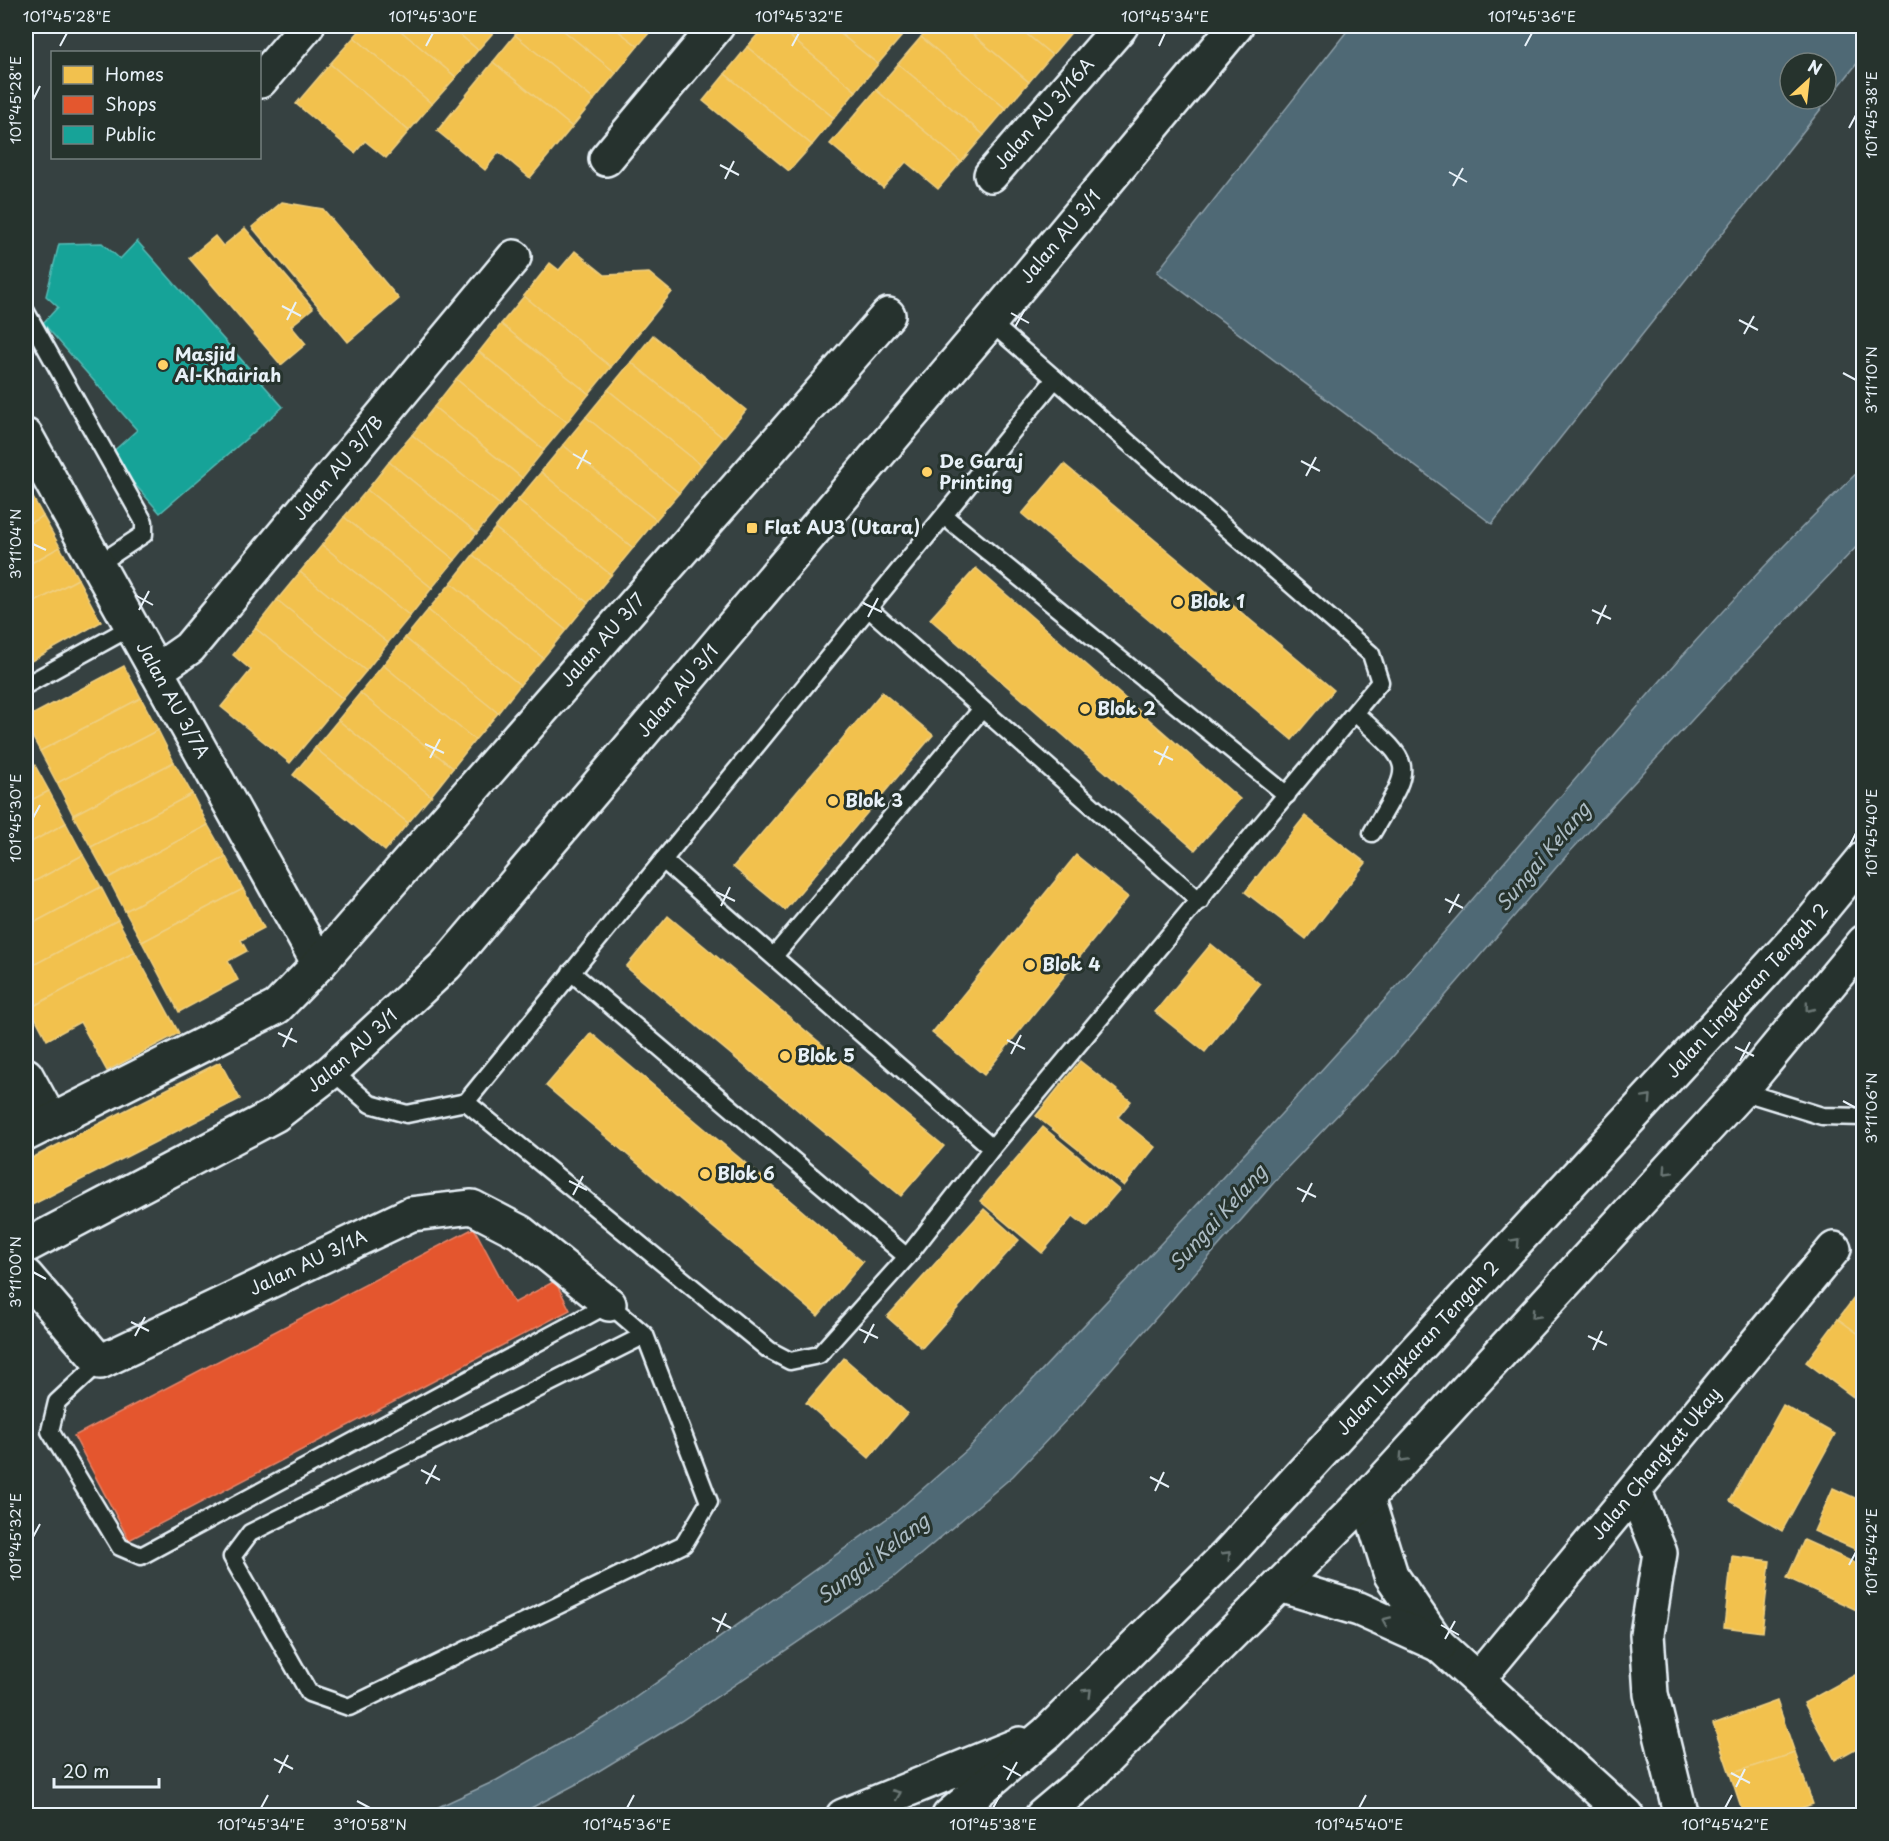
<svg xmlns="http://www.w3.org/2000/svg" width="1889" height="1841" font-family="'Playpen Sans',sans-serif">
<rect width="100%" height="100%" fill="#364141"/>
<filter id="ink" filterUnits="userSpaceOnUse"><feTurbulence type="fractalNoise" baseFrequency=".0167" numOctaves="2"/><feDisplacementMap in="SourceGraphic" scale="12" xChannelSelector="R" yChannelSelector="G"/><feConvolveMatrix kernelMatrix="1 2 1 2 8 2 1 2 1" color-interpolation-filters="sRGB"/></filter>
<g filter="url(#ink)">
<g fill="#506974" stroke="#8d9fa9" stroke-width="1.5" fill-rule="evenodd">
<path d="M1351,26H1863V56L1492,524L1157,272ZM1790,63H1826V99H1790Z"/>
<path d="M1863,467V540L1741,667L1567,855L1389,1061L1284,1171L1073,1413L1013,1476L894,1577L681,1721L584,1780L518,1815H421L497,1780L615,1712L896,1512L967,1450C1102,1305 1240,1162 1372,1014C1536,832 1686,636 1863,467Z"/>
</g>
<g fill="#f2c14e" stroke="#efcf81" stroke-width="1.5">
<polygon points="364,26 395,26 456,77 432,104 354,37"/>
<polygon points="395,26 450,26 478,50 456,77"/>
<polygon points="450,26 499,26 478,50"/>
<polygon points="523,26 558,26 616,73 594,100 515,35"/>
<polygon points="558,26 612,26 638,46 616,73"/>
<polygon points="612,26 655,26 638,46"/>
<polygon points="765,26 777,26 856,91 834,118 747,47"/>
<polygon points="777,26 831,26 878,64 856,91"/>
<polygon points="831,26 887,26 901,37 878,64"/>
<polygon points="887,26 910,26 901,37"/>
<polygon points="931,26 963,26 1029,82 1006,109 921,37"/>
<polygon points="963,26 1017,26 1052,55 1029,82"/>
<polygon points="1017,26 1072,26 1075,28 1052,55"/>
<polygon points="515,35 594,100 572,127 493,62"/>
<polygon points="354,37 432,104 409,131 330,64"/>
<polygon points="921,37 1006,109 984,135 898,64"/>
<polygon points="747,47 834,118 812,145 725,74"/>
<polygon points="493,62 572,127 530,178 499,152 485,170 437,131"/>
<polygon points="330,64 409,131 386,158 365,141 355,153 296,104"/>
<polygon points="898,64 984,135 961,162 876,90"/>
<polygon points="725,74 812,145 789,171 703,101"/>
<polygon points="876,90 961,162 938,189 906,162 883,188 830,144"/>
<polygon points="282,202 323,209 399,299 348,342 252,227"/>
<polygon points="245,228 313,308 291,326 306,344 281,365 189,258 215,236 223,246"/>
<polygon points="575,251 605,275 649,273 672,292 611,367 524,296 550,263 559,270"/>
<polygon points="524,296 611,367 589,394 501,324"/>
<polygon points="501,324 589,394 567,422 479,352"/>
<polygon points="653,335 746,410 723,438 631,362"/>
<polygon points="479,352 567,422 544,450 456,379"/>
<polygon points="631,362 723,438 701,465 608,390"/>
<polygon points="456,379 544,450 522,478 434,407"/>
<polygon points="608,390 701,465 679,493 586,417"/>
<polygon points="434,407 522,478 500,505 412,435"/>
<polygon points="586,417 679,493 656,520 563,445"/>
<polygon points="412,435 500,505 477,533 389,462"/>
<polygon points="563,445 656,520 633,548 541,472"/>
<polygon points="389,462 477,533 455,560 367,490"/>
<polygon points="1064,464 1334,690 1292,740 1022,514"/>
<polygon points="541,472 633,548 611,575 518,500"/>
<polygon points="26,485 43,516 26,525"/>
<polygon points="367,490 455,560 432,588 344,517"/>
<polygon points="518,500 611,575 588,603 495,528"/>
<polygon points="43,516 60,547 26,566 26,525"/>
<polygon points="344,517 432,588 410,616 322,545"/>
<polygon points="495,528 588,603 566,630 473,555"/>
<polygon points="322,545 410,616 388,643 300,572"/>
<polygon points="60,547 78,579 26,607 26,566"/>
<polygon points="473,555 566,630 543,658 451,583"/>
<polygon points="976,568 1240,799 1195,850 930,619"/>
<polygon points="300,572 388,643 366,671 277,600"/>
<polygon points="78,579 101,622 26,664 26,607"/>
<polygon points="451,583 543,658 520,685 428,610"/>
<polygon points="277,600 366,671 343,699 255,628"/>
<polygon points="428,610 520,685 498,713 405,638"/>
<polygon points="255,628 343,699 290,763 221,707 251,670 233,655"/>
<polygon points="405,638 498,713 475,740 383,665"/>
<polygon points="383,665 475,740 453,768 360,693"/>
<polygon points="124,666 141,698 40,751 26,725 26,718"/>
<polygon points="882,692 933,735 785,910 733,867"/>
<polygon points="360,693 453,768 431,796 338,720"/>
<polygon points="141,698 158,730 57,783 40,751"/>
<polygon points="338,720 431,796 408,823 315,748"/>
<polygon points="158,730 174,762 73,815 57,783"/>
<polygon points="315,748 408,823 385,851 293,775"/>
<polygon points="31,758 49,791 26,803 26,761"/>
<polygon points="174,762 192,794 91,847 73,815"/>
<polygon points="49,791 66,823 26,845 26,803"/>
<polygon points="192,794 208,825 108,878 91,847"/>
<polygon points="1305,816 1366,863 1306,939 1245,892"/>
<polygon points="66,823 83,855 26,886 26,845"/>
<polygon points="208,825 226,857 125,911 108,878"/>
<polygon points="83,855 101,887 26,927 26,886"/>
<polygon points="1076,855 1128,897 984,1075 932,1033"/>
<polygon points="226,857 243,889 142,942 125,911"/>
<polygon points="101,887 118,920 26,969 26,927"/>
<polygon points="243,889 264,928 241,940 247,951 228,961 238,980 179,1012 142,942"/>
<polygon points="668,916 944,1146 901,1196 626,967"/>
<polygon points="118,920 135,952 30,1008 26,1001 26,969"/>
<polygon points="1211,944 1260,984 1205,1052 1155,1012"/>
<polygon points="135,952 179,1033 107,1071 80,1022 47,1040 30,1008"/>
<polygon points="591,1033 863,1262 818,1316 546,1086"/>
<polygon points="1080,1061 1131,1101 1118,1117 1155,1147 1124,1186 1036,1116"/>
<polygon points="220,1062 240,1099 26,1208 26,1161"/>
<polygon points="1043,1127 1119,1190 1087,1227 1073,1216 1042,1253 980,1201"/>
<polygon points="984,1209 1019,1240 922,1348 887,1317"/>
<polygon points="1864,1285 1864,1338 1838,1319"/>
<polygon points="1838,1319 1864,1338 1864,1405 1806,1362"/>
<polygon points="844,1358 907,1413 869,1458 806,1403"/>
<polygon points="1783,1405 1835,1434 1782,1531 1730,1501"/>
<polygon points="1833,1488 1864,1502 1864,1553 1814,1531"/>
<polygon points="1804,1540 1864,1567 1864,1607 1861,1612 1787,1578"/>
<polygon points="1732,1556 1770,1561 1762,1632 1724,1627"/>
<polygon points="1864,1670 1864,1744 1835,1760 1804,1703"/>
<polygon points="1777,1701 1795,1753 1730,1774 1713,1724"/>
<polygon points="1795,1753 1813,1804 1779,1816 1744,1816 1730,1774"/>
</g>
<polygon fill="#e4572e" stroke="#e5856b" stroke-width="1.5" points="474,1228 514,1303 555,1281 570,1310 129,1540 74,1436"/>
<polygon fill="#17a398" stroke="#56bab5" stroke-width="1.5" points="137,241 283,407 160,513 109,455 137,430 43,323 58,307 46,296 59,244 102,243 120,259"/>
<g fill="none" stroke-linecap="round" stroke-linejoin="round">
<g stroke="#e8f1f8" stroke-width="21">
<g id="lane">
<polyline points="26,312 144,522 144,534 97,565"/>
<polyline points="944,516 1287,795"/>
<polyline points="868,608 1200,901"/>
<polyline points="26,685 131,627"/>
<path d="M1355,713C1417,769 1413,762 1372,833"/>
<polyline points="663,860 992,1148"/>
<polyline points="774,956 982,709"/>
<polyline points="571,972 907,1257"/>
<polyline points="332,1071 370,1104 407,1114 466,1102 769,1350 790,1361 819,1355 907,1257 992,1148 1380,682 1371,654 990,322"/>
<polyline points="1741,1091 1822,1116 1864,1117"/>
<polyline points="466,1102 1055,379"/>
<polyline points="100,1362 57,1402 50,1431 120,1547 141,1556 609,1304 645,1335 709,1502 684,1544 349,1707 309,1693 232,1557 250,1533 645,1335"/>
</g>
</g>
<g stroke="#e8f1f8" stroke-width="38">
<g id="street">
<polyline points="260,81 307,26"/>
<polyline points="606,159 717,26"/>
<path id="s1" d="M991,175L1121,26"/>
<path id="s2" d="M26,436L319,964"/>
<path id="s3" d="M156,671L189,648L514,257"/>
<polyline points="26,1075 51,1121"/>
<path id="s4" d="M26,1134L277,1007L319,964L888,315"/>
<path id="s5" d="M26,1276L100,1362L411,1214L472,1207L520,1232L609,1304"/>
<polyline points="1635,1492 1660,1553 1647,1634 1651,1694 1681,1816"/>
<polyline points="1367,1498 1391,1575 1439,1645 1627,1816"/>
<polyline points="1280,1585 1359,1609 1439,1645"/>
<path id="s6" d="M1479,1678L1834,1249"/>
</g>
</g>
<g stroke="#e8f1f8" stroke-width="38">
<g id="secondary">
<path id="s7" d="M26,1246L275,1115L332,1071L446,965L990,322L1236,26"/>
</g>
</g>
<g stroke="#e8f1f8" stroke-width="38">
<g id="highway">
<polyline points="843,1816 1020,1744"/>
<path id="s8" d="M949,1816L1047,1733L1227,1555L1813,920L1864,858"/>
<polyline points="1042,1816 1087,1778 1367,1498 1741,1091 1864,942"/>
</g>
</g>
<use href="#lane" stroke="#26332d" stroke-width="16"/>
<use href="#street" stroke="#26332d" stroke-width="33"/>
<use href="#secondary" stroke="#26332d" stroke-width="33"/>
<use href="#highway" stroke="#26332d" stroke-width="33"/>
</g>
<defs><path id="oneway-chevron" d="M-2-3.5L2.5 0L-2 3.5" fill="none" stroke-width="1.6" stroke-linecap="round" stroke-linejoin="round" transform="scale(1.5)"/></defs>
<g stroke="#6a7674">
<use href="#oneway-chevron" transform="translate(1809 1008) rotate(129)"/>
<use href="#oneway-chevron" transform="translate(1648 1098) rotate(-47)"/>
<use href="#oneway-chevron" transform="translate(1667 1171) rotate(133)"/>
<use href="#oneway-chevron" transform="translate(1516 1242) rotate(-47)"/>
<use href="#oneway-chevron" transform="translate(1535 1315) rotate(133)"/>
<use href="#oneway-chevron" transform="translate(1403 1458) rotate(133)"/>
<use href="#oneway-chevron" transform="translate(1227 1555) rotate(-46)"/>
<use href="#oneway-chevron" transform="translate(1386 1621) rotate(-156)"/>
<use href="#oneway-chevron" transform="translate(1088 1692) rotate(-45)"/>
<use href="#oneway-chevron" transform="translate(897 1794) rotate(-22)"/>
</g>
</g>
<path fill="none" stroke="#e8f1f8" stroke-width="2" d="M60,46L67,33M426,46L433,33M792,46L799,33M1159,46L1165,33M1525,46L1532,33M33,100L40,86M1849,128L1856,115M720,165L739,175M1449,172L1467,182M725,179L734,161M1453,186L1463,168M282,306L301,316M1011,313L1029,323M287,320L296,302M1739,320L1758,330M1015,327L1025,309M1744,334L1754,316M1843,373L1856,380M573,454L591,464M1301,461L1320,471M577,469L587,450M1306,476L1316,457M33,544L46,550M135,595L153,605M863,603L882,612M139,610L149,591M1592,610L1611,619M868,617L878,598M1597,624L1606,605M425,744L444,753M1154,751L1173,760M430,758L440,739M1159,765L1168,746M33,818L40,805M1849,847L1856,833M716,892L735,901M1445,899L1463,908M721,906L730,887M1449,913L1459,894M278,1033L297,1042M1007,1040L1025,1049M283,1047L292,1028M1735,1047L1754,1056M1011,1054L1021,1035M1740,1061L1750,1042M1843,1101L1856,1108M569,1181L587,1190M1297,1188L1316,1197M573,1195L583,1176M1302,1202L1312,1183M33,1272L46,1279M131,1322L149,1331M859,1329L878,1338M135,1336L145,1317M1588,1336L1607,1345M864,1343L874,1324M1593,1350L1602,1331M421,1470L440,1480M1150,1477L1169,1487M426,1484L436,1465M1155,1491L1164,1472M33,1537L40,1524M1849,1565L1856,1552M712,1618L731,1628M1441,1625L1459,1635M717,1632L726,1613M1445,1639L1455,1621M274,1759L293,1769M1003,1766L1021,1776M279,1773L288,1755M1731,1773L1750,1783M1007,1780L1017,1762M1736,1787L1745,1769M357,1801L370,1808M261,1808L268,1795M627,1808L634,1795M993,1808L1000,1795M1359,1808L1366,1795M1725,1808L1732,1795"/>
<g fill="#ffd166" stroke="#26332d" stroke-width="2">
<circle cx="163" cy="365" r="6"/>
<circle cx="927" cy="472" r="6"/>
<rect x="746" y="522" width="12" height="12" rx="3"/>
<circle cx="1178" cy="602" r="6"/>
<circle cx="1085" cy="709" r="6"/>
<circle cx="833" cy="801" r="6"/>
<circle cx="1030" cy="965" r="6"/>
<circle cx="785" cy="1056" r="6"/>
<circle cx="705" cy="1174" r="6"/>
</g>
<g text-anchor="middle" stroke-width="6" stroke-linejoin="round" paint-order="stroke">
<g font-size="18" fill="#e8f1f8" stroke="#26332d">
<text dy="6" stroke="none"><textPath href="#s1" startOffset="81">Jalan AU 3/16A</textPath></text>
<text dy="6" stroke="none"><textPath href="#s7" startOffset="1462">Jalan AU 3/1</textPath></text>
<text dy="6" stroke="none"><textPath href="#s3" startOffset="274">Jalan AU 3/7B</textPath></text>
<text dy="6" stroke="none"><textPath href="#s4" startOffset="772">Jalan AU 3/7</textPath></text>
<text dy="6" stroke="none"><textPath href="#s7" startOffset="868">Jalan AU 3/1</textPath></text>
<text dy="6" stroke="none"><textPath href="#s2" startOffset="302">Jalan AU 3/7A</textPath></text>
<text dy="6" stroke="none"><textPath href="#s8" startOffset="1149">Jalan Lingkaran Tengah 2</textPath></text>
<text dy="6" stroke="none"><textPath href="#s7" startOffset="382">Jalan AU 3/1</textPath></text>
<text dy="6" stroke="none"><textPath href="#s5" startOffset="344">Jalan AU 3/1A</textPath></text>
<text dy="6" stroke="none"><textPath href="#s8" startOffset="663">Jalan Lingkaran Tengah 2</textPath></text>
<text dy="6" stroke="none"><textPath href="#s6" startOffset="278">Jalan Changkat Ukay</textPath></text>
</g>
<g font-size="18" font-weight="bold" fill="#e8f1f8" stroke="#26332d" text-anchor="start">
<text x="175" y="361">Masjid<tspan x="175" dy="21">Al-Khairiah</tspan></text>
<text x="939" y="468">De Garaj<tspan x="939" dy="21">Printing</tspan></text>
<text x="764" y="534">Flat AU3 (Utara)</text>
<text x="1190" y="608">Blok 1</text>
<text x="1097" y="715">Blok 2</text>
<text x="845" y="807">Blok 3</text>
<text x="1042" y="971">Blok 4</text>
<text x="797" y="1062">Blok 5</text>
<text x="717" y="1180">Blok 6</text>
</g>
<g font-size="20" font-style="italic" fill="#abbbc3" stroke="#26332d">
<text transform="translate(1543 857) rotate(-50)" y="7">Sungai Kelang</text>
<text transform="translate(1218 1218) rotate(-48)" y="7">Sungai Kelang</text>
<text transform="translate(873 1559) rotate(-37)" y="7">Sungai Kelang</text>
</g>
</g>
<rect width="1889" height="1841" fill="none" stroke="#26332d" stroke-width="66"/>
<rect x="51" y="51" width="210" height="108" fill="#26332d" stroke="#747f7e" stroke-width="1.5"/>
<rect x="63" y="66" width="30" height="18" fill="#f2c14e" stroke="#747f7e" stroke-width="1.5"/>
<text x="105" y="81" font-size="18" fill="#e8f1f8">Homes</text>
<rect x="63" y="96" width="30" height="18" fill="#e4572e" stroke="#747f7e" stroke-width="1.5"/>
<text x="105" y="111" font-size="18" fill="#e8f1f8">Shops</text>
<rect x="63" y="126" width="30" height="18" fill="#17a398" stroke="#747f7e" stroke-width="1.5"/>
<text x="105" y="141" font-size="18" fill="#e8f1f8">Public</text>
<g transform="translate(1808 81) rotate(27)"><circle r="28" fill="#26332d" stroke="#747f7e" stroke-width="1.5"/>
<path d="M0-4.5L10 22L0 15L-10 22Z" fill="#ffd166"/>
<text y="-9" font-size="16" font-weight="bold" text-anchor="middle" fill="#e8f1f8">N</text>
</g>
<path d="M54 1778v9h105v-9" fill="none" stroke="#e8f1f8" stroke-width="3"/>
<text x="63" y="1778" font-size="18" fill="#e8f1f8" stroke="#26332d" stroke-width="4.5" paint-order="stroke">20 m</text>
<rect x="33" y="33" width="1823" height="1775" fill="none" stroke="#e8f1f8" stroke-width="2"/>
<g font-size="15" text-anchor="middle" fill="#e8f1f8">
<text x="67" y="22">101°45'28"E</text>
<text x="433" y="22">101°45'30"E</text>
<text x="799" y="22">101°45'32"E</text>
<text x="1165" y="22">101°45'34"E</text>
<text x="1532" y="22">101°45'36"E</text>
<text transform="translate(16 100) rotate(-90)" y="5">101°45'28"E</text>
<text transform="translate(1872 115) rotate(-90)" y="5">101°45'38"E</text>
<text transform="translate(1872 380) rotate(-90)" y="5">3°11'10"N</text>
<text transform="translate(16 544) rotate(-90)" y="5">3°11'04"N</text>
<text transform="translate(16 818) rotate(-90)" y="5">101°45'30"E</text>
<text transform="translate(1872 833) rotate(-90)" y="5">101°45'40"E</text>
<text transform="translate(1872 1108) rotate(-90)" y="5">3°11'06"N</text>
<text transform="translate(16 1272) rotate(-90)" y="5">3°11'00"N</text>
<text transform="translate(16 1537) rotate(-90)" y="5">101°45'32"E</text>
<text transform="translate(1872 1552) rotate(-90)" y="5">101°45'42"E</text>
<text x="261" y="1830">101°45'34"E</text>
<text x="370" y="1830">3°10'58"N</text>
<text x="627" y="1830">101°45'36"E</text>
<text x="993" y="1830">101°45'38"E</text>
<text x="1359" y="1830">101°45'40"E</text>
<text x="1725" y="1830">101°45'42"E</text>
</g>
</svg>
